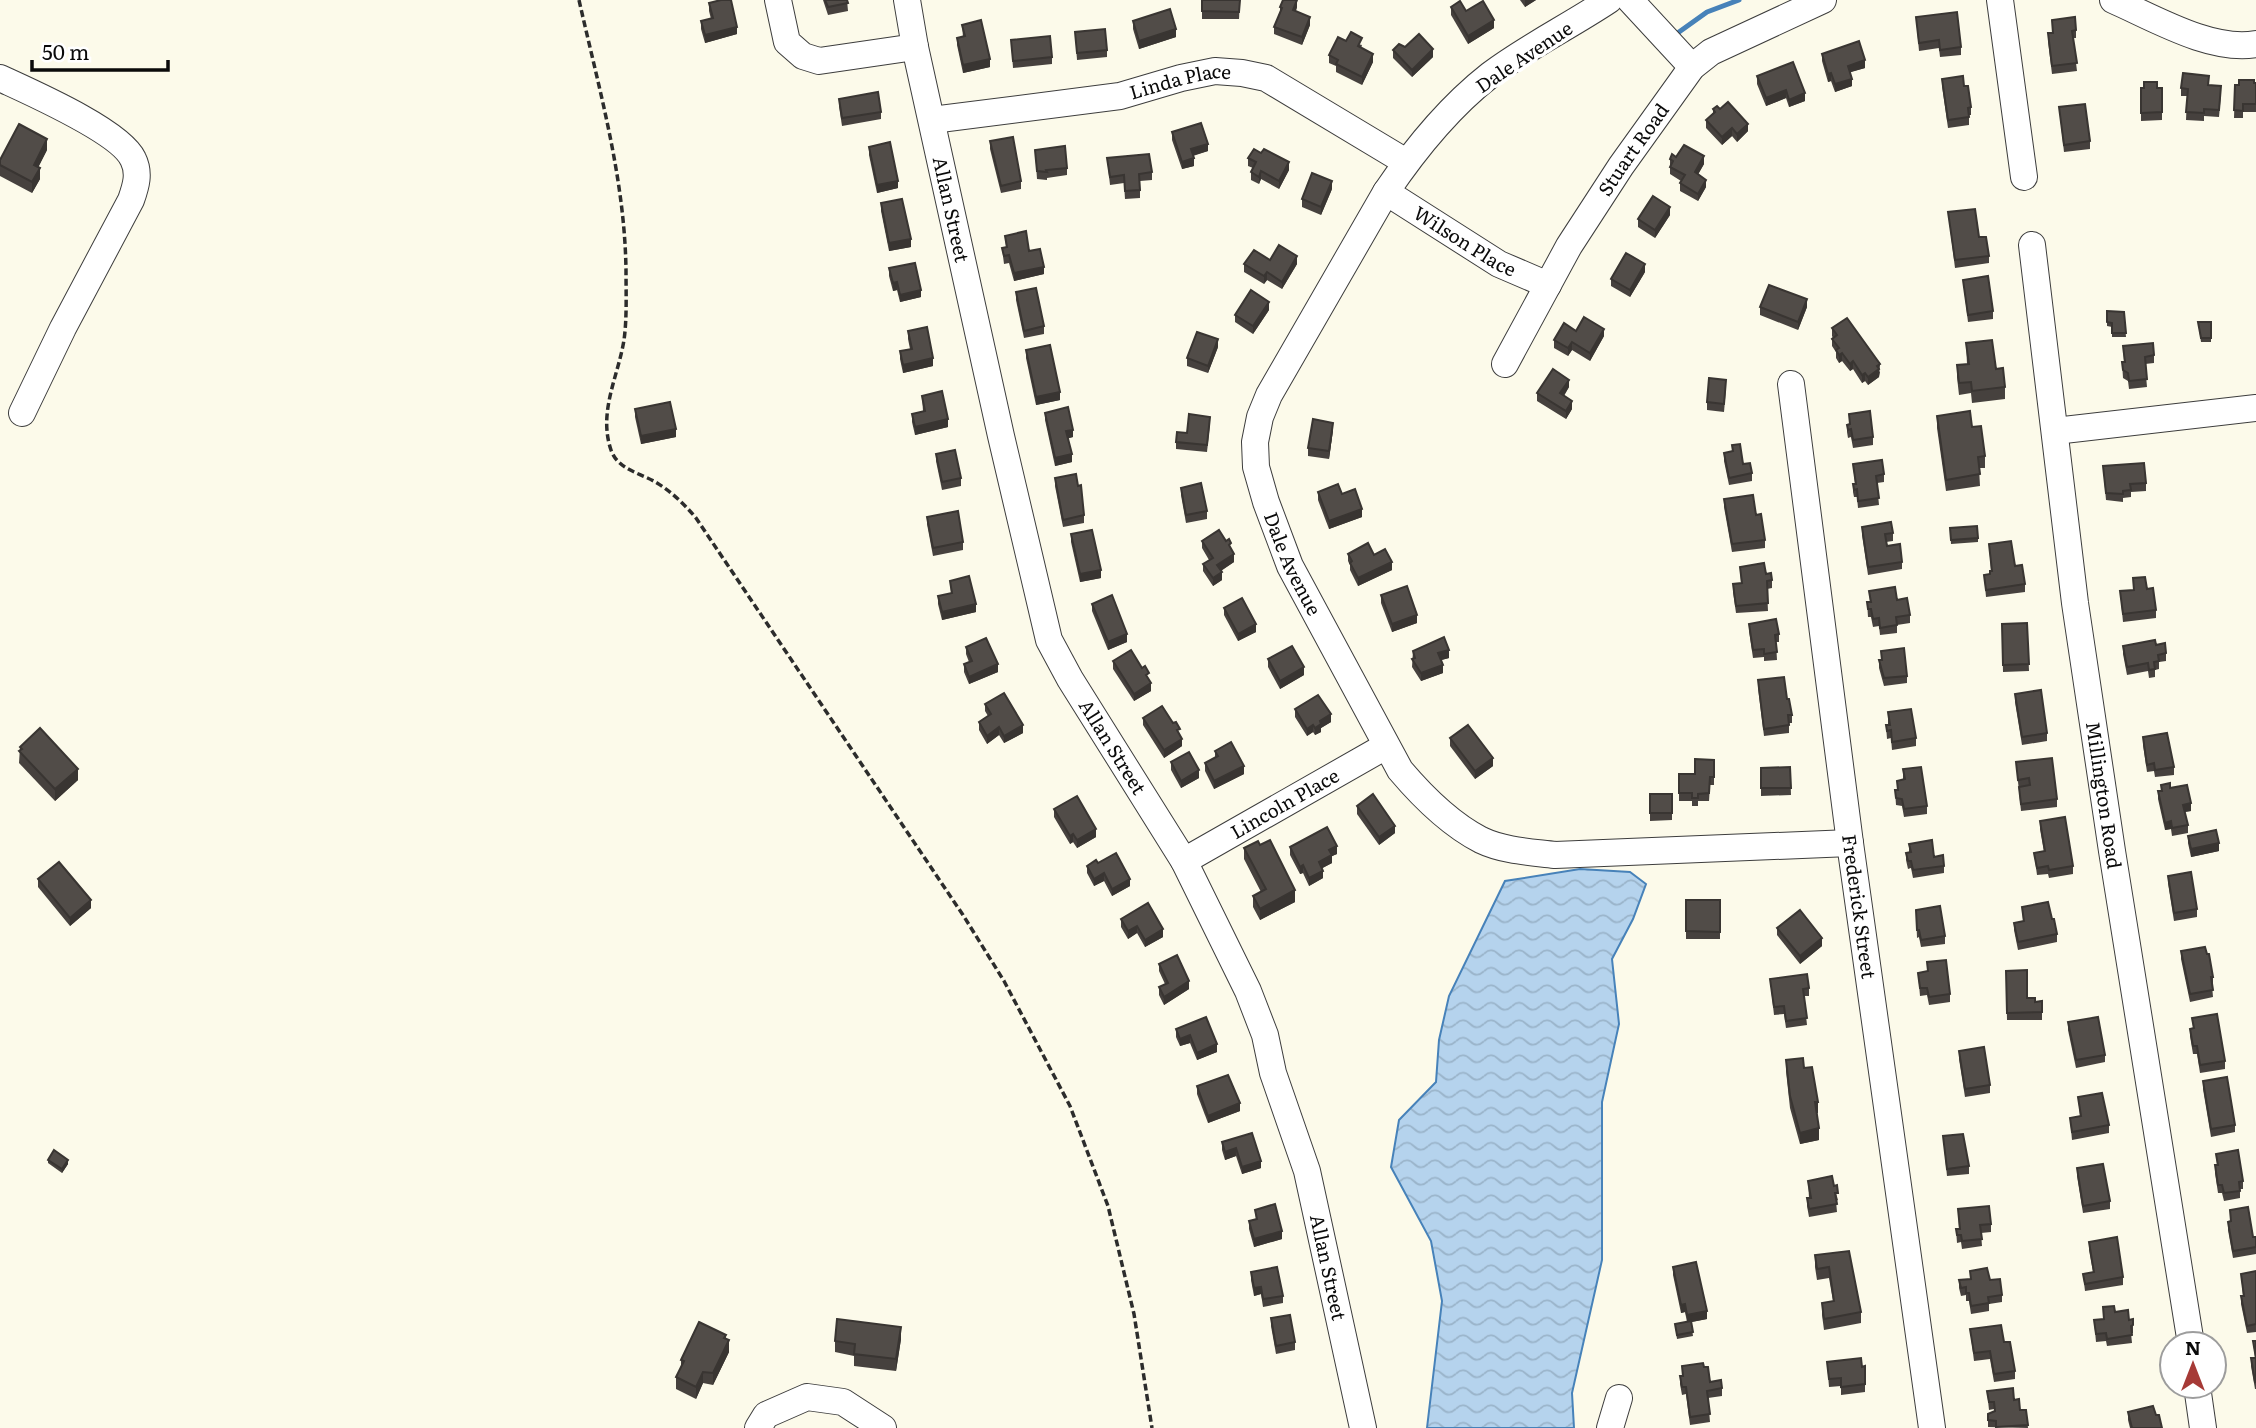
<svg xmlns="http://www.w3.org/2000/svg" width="2256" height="1428" font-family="Literata,serif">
<defs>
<pattern id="water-waves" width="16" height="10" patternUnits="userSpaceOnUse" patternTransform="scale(1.75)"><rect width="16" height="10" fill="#b5d3ed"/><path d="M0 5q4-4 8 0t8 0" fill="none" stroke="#9ab4ca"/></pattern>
</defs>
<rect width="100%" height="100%" fill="#fcfaea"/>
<polygon fill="url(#water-waves)" stroke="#4782b9" stroke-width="2" points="1580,869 1630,872 1646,884 1633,919 1612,959 1619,1024 1602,1102 1602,1260 1572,1393 1574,1428 1427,1428 1442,1301 1431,1241 1391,1167 1399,1120 1436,1082 1439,1040 1449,996 1505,881"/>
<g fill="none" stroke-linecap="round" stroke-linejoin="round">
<polyline stroke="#4782b9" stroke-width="5" points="1679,32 1707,12 1739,0"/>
<g stroke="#3d3d3d" stroke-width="28">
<g id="minor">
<polyline points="778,0 787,42 803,56 819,61 915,47"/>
<path id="s1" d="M907,0L915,47L1001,436L1049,640L1070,679L1184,861L1248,991L1265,1035L1273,1073L1307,1171L1363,1428"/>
<path id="s2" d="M1609,0C1570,26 1527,47 1490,75C1448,108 1415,149 1386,192L1269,395L1260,417L1255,442L1256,467L1266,502L1290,566L1400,770C1422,796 1450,824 1481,840C1504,851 1531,852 1555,855L1850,843"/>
<polyline points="1630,0 1692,67"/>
<polyline points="2000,0 2024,177"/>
<path d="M2113,0C2154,18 2211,52 2256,44"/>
<path d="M0,78C30,92 120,131 133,159C140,173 136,186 131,200L63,328L22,413"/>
<path id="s3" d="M932,120L1120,96L1181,78L1215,71L1242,73L1266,78L1406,162"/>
<path id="s4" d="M1386,192L1499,264L1548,285"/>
<path id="s5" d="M2032,245L2075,603L2112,851L2191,1344"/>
<path id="s6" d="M1505,364L1569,246L1621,166L1692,67L1711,52L1823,0"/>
<path id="s7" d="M1791,384L1850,843L1932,1428"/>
<polyline points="2055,431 2256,408"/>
<path id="s8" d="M1184,861L1386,746"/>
<polyline points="2197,1386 2203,1428"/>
<polyline points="758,1428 766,1415 807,1397 843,1402 883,1428"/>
<polyline points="1610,1428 1619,1398"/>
</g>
</g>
<path stroke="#2c2c2c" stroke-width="3.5" stroke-dasharray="7 3.5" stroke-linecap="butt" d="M579,0C599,89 625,179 626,271C626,293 627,319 624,340C618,377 598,412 611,450C618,470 641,473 657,483C672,492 685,505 696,518L963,915L1004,981L1070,1106L1108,1206L1134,1314L1152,1428"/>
<use href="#minor" stroke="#fff" stroke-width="26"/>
</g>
<g fill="#46413e">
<polygon points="823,0 847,0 848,11 828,15"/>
<polygon points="1202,0 1240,0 1239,19 1202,19"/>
<polygon points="1520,0 1536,0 1525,7"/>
<polygon points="709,3 737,34 705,43 701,29 701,21 711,19 709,11"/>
<polygon points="1280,7 1297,7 1296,11 1310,25 1302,45 1274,34 1274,27 1280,13"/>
<polygon points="1451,7 1466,11 1494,28 1468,44 1451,15"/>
<polygon points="1916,17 1961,47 1961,55 1940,57 1939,48 1919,51"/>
<polygon points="2052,20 2076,30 2076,38 2073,38 2077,71 2052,74 2048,41 2048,33 2052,33"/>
<polygon points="1133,21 1176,37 1139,49 1133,29"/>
<polygon points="962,25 990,67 963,73 957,45 957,38 963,37"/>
<polygon points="1075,32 1107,50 1107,57 1077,60"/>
<polygon points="1011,40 1052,57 1052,64 1013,68"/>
<polygon points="1346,41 1362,45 1361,48 1373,62 1362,85 1336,72 1336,66 1329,63 1329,55"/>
<polygon points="1393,50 1433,57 1412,77 1393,58"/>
<polygon points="1822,54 1865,68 1850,72 1852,86 1835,92 1831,81 1828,82 1822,61"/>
<polygon points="1757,76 1805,101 1789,107 1786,98 1766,106 1757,84"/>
<polygon points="1942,79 1971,107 1971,115 1969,115 1969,125 1948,128 1942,86"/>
<polygon points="2256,83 2256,112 2243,112 2243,118 2234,118 2235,85"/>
<polygon points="2209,85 2221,94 2219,117 2204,116 2204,121 2186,120 2187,96 2181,96 2181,88"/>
<polygon points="2141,88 2162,88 2162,120 2141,121"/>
<polygon points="839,99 881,112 881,119 842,126 839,106"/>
<polygon points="2059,107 2090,141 2090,149 2064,152"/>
<polygon points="1713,109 1720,109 1748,131 1737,142 1732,136 1722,145 1706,128 1706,120 1713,113"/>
<polygon points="1172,132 1208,151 1193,156 1194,166 1182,169 1172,140"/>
<polygon points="990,141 1021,181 1021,189 1001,193 990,149"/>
<polygon points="869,147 898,188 877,193 869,155"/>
<polygon points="47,150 38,167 40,179 32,193 0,176 0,165"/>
<polygon points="1035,150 1067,168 1067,175 1047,178 1047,180 1037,179"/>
<polygon points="1676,157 1704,164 1698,174 1706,187 1698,201 1680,191 1680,183 1681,181 1670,174 1670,159"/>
<polygon points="1107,158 1152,172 1152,180 1140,181 1140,198 1125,199 1124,183 1110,185"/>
<polygon points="1248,158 1289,170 1279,189 1261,179 1259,184 1251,180 1251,172 1253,168 1248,166"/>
<polygon points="1332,189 1321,215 1302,207 1302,199"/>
<polygon points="881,203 911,247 889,251 881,211"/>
<polygon points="1948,212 1979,237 1989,256 1989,263 1955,268"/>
<polygon points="1670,215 1655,238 1638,227 1638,219"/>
<polygon points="1005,236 1029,251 1044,274 1014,281 1009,263 1004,264 1002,248 1006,247"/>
<polygon points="1270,260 1297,264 1282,289 1267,280 1264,284 1244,272 1244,264"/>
<polygon points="889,268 921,297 900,302 897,290 893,291 889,276"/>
<polygon points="1645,272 1630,297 1611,286 1611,279"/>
<polygon points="1963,280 1993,311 1993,319 1968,322"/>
<polygon points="1016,292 1044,326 1044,334 1024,338 1016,300"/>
<polygon points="1760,307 1807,307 1798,330 1760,315"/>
<polygon points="1269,310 1253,334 1235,322 1235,315"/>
<polygon points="2107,311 2124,312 2126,337 2112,337 2112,327 2107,326"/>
<polygon points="2198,322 2211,322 2211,342 2201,342"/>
<polygon points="1832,328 1880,372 1879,377 1868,385 1865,381 1862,383 1853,369 1850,371 1842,361 1839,363 1836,358 1836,352 1832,346 1832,339 1833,338 1832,336"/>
<polygon points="908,331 933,366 903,373 900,359 900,351 910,349 908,339"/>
<polygon points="1576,331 1604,336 1590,361 1572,350 1568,356 1554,348 1554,340"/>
<polygon points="1966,343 1996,369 2005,387 2005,399 1972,403 1971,393 1959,395 1957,377 1957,365 1967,364"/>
<polygon points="2123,346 2154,355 2154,363 2145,364 2147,387 2129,389 2128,381 2123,378 2122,362 2124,362"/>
<polygon points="1218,347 1208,373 1187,366 1187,358"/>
<polygon points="1026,350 1060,400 1036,405 1026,358"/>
<polygon points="1569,387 1564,396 1572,409 1566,419 1537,401 1537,393"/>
<polygon points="1726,388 1724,412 1707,410 1707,402"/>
<polygon points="922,396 948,427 915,435 912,422 912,414 923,411"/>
<polygon points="635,409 676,437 641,444 635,417"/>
<polygon points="1045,413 1073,437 1068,438 1072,462 1055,466 1045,420"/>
<polygon points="1849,414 1873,437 1873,445 1853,448 1851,437 1848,438 1847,432 1847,425 1849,425"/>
<polygon points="1937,416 1972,427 1985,456 1985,468 1979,468 1980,486 1946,491 1937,428"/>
<polygon points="1210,424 1207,452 1176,449 1176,442 1187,433"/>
<polygon points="1333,430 1329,459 1308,456 1308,448"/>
<polygon points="1732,445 1743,464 1752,473 1752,481 1729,485 1724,461 1724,453 1732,452"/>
<polygon points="936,454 961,478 961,486 942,490 936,461"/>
<polygon points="1853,464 1884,474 1884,482 1877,483 1879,505 1858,508 1857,497 1854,497 1853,492 1853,484 1855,484"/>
<polygon points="2103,466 2146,483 2146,491 2131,492 2131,497 2123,498 2123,502 2106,500"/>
<polygon points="1055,478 1084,515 1084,523 1063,527 1055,486"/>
<polygon points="1181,488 1207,511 1207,519 1186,523 1181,495"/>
<polygon points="1318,492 1342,494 1362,517 1329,529 1318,500"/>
<polygon points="1724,499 1756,515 1765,540 1765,548 1732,552 1724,507"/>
<polygon points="927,517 963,542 963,550 933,556 927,524"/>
<polygon points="1862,527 1893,533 1893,541 1886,542 1887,546 1902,562 1902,569 1868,575 1862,535"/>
<polygon points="1950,528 1978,538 1978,542 1951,544"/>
<polygon points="1071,534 1101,578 1080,582 1071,542"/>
<polygon points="1202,541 1231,550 1234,562 1221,571 1222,580 1213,586 1203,571 1203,564 1209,560 1202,548"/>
<polygon points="1989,544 2025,584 2025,592 1986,597 1984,575 1990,574 1991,571"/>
<polygon points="1348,554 1374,555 1392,570 1358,586 1350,570 1350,565 1348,561"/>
<polygon points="1740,567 1766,574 1772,580 1772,588 1767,589 1768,611 1736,613 1733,592 1733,584 1741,583"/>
<polygon points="2133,578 2147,589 2156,610 2156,618 2123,622 2120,591 2133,590"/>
<polygon points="950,581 976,612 942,620 938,604 938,596 951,593"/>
<polygon points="1869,591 1897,600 1910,615 1910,623 1897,625 1897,633 1880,635 1879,626 1873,627 1871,617 1868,617 1867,602 1870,602"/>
<polygon points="1381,595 1417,623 1392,632 1381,603"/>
<polygon points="1092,604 1127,642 1108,650 1092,611"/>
<polygon points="1224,608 1256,632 1238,641 1224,615"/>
<polygon points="2027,623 2029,671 2003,672 2002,624"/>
<polygon points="1749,624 1779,634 1779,642 1776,642 1777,660 1764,661 1764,657 1753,658 1749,631"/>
<polygon points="2156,645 2166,653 2166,661 2159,662 2159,669 2155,670 2155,677 2149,678 2148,671 2127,675 2123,654 2123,646"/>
<polygon points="966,647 998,672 969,684 964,672 964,664 969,662 966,654"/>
<polygon points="1413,651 1449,658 1441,660 1443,673 1421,681 1412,667"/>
<polygon points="1881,651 1907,676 1907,683 1884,686 1879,668 1879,660 1881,660"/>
<polygon points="1268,659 1304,675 1280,689 1268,667"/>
<polygon points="1113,661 1149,680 1151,691 1134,701 1113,669"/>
<polygon points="1758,680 1787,699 1792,715 1792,723 1789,723 1789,733 1764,736 1758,688"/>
<polygon points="2015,694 2047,733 2047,741 2022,745 2015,702"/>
<polygon points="985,704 1023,733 1004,743 999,735 987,744 979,730 979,722 988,716 985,711"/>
<polygon points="1295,709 1331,722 1321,728 1321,732 1315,735 1313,732 1307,736 1295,717"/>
<polygon points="1888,712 1916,738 1916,746 1892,750 1891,738 1887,739 1886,725 1888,725"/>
<polygon points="1143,718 1180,735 1182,746 1164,758 1143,725"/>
<polygon points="2143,737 2174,767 2174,775 2155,777 2154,771 2147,772 2143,745"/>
<polygon points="1450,738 1493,766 1475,779 1450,746"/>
<polygon points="20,747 78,780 55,801 19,763"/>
<polygon points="1215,751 1244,774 1214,789 1205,771 1205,763 1215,758"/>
<polygon points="1714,760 1714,785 1710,785 1709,801 1698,801 1698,806 1692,806 1692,801 1679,801 1679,774 1695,774"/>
<polygon points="1171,762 1199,778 1181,788 1171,770"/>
<polygon points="2016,762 2057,799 2057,807 2021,811"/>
<polygon points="1790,767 1791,795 1761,796 1761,768"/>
<polygon points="1903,769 1927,806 1927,814 1904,817 1902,806 1896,805 1895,790 1897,790 1897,781 1903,780"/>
<polygon points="2161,785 2170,788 2191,811 2185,812 2188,825 2188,833 2172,836 2171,829 2165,830 2158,799 2158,791 2161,791"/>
<polygon points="1650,794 1672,794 1672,820 1650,821"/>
<polygon points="1357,806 1395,833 1379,845 1357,814"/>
<polygon points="1054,809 1096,837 1077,848 1073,842 1070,844 1054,817"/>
<polygon points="2040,821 2073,866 2073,874 2049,878 2048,874 2037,875 2034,853 2044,852 2040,829"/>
<polygon points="2188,836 2219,851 2191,857 2188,843"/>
<polygon points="1909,844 1934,857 1944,866 1944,873 1913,878 1911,868 1908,869 1906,860 1906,853 1909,852"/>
<polygon points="1260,845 1295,902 1260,920 1253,907 1253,896 1261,892 1244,859 1244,848"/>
<polygon points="1290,847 1337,854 1332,856 1332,863 1322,868 1323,878 1309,886 1303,873 1300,874 1290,855"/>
<polygon points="1098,863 1130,886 1112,896 1104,881 1094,886 1087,873 1087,866"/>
<polygon points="2168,876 2197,909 2197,917 2174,921 2168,883"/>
<polygon points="38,879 91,908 70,926 38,887"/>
<rect x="1686" y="900" width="34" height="39"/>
<polygon points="2022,907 2052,919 2057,934 2057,942 2018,950 2014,930 2014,923 2023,921"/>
<polygon points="1916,910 1945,936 1945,944 1921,947 1919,937 1917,938"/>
<polygon points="1121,919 1163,937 1145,947 1137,933 1128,939 1121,927"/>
<polygon points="1777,928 1822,946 1800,964 1777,935"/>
<polygon points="2181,951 2207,954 2213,977 2213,985 2212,985 2213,997 2190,1002 2181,959"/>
<polygon points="1927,962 1950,994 1950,1002 1929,1005 1927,995 1920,996 1918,973 1927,972"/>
<polygon points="1159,964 1189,989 1164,1005 1159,995 1159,987 1165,984 1159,971"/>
<polygon points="2006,971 2027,998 2035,1002 2042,1001 2042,1020 2007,1020"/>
<polygon points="1770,979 1809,988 1809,996 1804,996 1807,1025 1786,1028 1784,1014 1774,1015"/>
<polygon points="1206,1017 1217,1052 1197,1060 1190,1043 1180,1046 1176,1037 1176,1029"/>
<polygon points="2192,1018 2225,1061 2225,1069 2200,1073 2197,1054 2193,1054 2190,1036 2190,1029 2193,1028"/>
<polygon points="2068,1022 2105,1055 2105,1062 2076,1068 2068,1030"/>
<polygon points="1959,1051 1990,1085 1990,1093 1965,1097 1959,1059"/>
<polygon points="1786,1060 1804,1068 1818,1113 1817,1113 1819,1140 1800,1144 1790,1108 1786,1071"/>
<polygon points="2203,1081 2235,1125 2235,1132 2211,1137 2203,1089"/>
<polygon points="1197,1086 1240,1111 1208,1123 1197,1094"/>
<polygon points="2078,1097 2109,1125 2109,1133 2072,1140 2070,1118 2080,1116"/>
<polygon points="1252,1133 1261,1168 1242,1174 1236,1156 1225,1160 1222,1150 1222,1142"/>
<polygon points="1943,1136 1969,1166 1969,1174 1947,1176"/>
<polygon points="2216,1154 2243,1181 2243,1189 2240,1189 2240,1198 2224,1201 2222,1193 2218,1193 2215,1173 2215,1165 2217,1165"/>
<polygon points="48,1160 68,1164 62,1173 48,1163"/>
<polygon points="2077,1168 2110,1201 2110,1209 2083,1213 2077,1176"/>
<polygon points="1808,1181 1834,1186 1838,1200 1836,1201 1837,1212 1809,1217 1807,1206 1807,1198 1809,1198"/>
<polygon points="1958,1209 1991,1224 1991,1232 1981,1233 1982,1246 1962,1249 1961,1242 1957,1243 1956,1229 1959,1229"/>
<polygon points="1255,1210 1282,1239 1254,1247 1249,1229 1249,1221 1256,1220"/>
<polygon points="2230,1210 2253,1237 2256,1237 2256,1254 2233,1258 2228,1230 2228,1222 2230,1222"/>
<polygon points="2089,1242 2123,1277 2123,1285 2085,1291 2083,1274 2093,1272 2089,1250"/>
<polygon points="1849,1251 1861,1312 1861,1323 1824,1330 1822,1315 1822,1303 1833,1301 1829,1278 1817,1280 1815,1267 1815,1255"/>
<polygon points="1673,1267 1707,1319 1691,1322 1693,1336 1677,1339 1675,1324 1687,1322 1685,1312 1681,1313 1673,1275"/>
<polygon points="1970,1271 1990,1280 2002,1295 2002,1302 1989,1304 1989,1311 1971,1314 1969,1301 1966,1301 1966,1295 1961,1296 1959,1288 1959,1280 1970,1279"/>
<polygon points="2256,1271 2256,1332 2247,1333 2241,1304 2241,1296 2243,1296 2241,1274"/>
<polygon points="1251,1272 1283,1296 1283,1303 1263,1307 1261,1294 1254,1296 1251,1280"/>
<polygon points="2103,1307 2129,1320 2133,1325 2133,1333 2131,1333 2132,1343 2107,1346 2106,1341 2096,1342 2094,1320 2103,1319"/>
<polygon points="1271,1318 1295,1342 1295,1350 1276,1354 1271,1326"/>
<polygon points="1970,1329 2004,1342 2015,1371 2015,1379 1994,1382 1990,1359 1974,1361"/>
<polygon points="726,1339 729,1352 713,1385 703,1383 696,1399 676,1389 676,1377 681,1368 681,1360"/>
<polygon points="901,1339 896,1371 854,1366 854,1356 835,1352 835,1341"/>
<polygon points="2253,1341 2256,1341 2256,1389 2255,1389 2251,1366 2251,1358 2255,1358"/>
<polygon points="1827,1362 1865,1366 1865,1392 1841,1395 1841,1386 1829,1387"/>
<polygon points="1682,1366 1704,1367 1710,1382 1722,1388 1722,1396 1708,1398 1710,1422 1690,1425 1686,1394 1682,1395 1680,1384 1680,1376 1682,1376"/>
<polygon points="1987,1391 2014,1400 2020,1410 2026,1410 2028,1428 1988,1427 1988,1414 1994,1411 1994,1409 1989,1410"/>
<polygon points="2128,1412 2156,1415 2162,1428 2130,1428 2128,1420"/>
</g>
<g fill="#393532">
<polygon points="1297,0 1297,7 1293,18 1293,10"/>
<polygon points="1525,0 1536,0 1525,7"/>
<polygon points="1310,17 1310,25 1302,45 1302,37"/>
<polygon points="1494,20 1494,28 1468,44 1468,36"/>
<polygon points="737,27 737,34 705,43 705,35"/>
<polygon points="1176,29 1176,37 1139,49 1139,41"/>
<polygon points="1433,49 1433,57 1412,77 1412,70"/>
<polygon points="1373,54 1373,62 1362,85 1362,77"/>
<polygon points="990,59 990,67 963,73 963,65"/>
<polygon points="1865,60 1865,68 1848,73 1848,66"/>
<polygon points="1831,73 1831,81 1828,82 1828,74"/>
<polygon points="1852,79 1852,86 1835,92 1835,84"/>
<polygon points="1786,90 1786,98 1766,106 1766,98"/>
<polygon points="1805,93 1805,101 1789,107 1789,100"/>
<polygon points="1748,124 1748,131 1737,142 1737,134"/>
<polygon points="1732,128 1732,136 1722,145 1722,137"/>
<polygon points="47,139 47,150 34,176 34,165"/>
<polygon points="1208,144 1208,151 1191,156 1191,149"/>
<polygon points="1704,156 1704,164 1695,180 1695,172"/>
<polygon points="1194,158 1194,166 1182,169 1182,162"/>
<polygon points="1289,162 1289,170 1279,189 1279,181"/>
<polygon points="40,168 40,179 32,193 32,182"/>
<polygon points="1261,171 1261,179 1259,184 1259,177"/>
<polygon points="1706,180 1706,187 1698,201 1698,194"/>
<polygon points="898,181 898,188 877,193 877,185"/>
<polygon points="1332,181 1332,189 1321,215 1321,207"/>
<polygon points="1670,207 1670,215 1655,238 1655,230"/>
<polygon points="911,239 911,247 889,251 889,243"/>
<polygon points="1297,256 1297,264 1282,289 1282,282"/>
<polygon points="1645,264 1645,272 1630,297 1630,290"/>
<polygon points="1044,267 1044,274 1014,281 1014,273"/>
<polygon points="1267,272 1267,280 1264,284 1264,276"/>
<polygon points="897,282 897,290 893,291 893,283"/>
<polygon points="921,290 921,297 900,302 900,295"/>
<polygon points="1807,299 1807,307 1798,330 1798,322"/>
<polygon points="1269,302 1269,310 1253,334 1253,326"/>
<polygon points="1604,329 1604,336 1590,361 1590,353"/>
<polygon points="1218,339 1218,347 1208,373 1208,366"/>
<polygon points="1572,342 1572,350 1568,356 1568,348"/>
<polygon points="1842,353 1842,361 1839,363 1839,355"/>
<polygon points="933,358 933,366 903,373 903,365"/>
<polygon points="1853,361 1853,369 1850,371 1850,364"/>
<polygon points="1880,364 1879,377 1868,385 1868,377"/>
<polygon points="1865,373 1865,381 1862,383 1862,375"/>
<polygon points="1569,380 1569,387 1560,401 1560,393"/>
<polygon points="1060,392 1060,400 1036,405 1036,397"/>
<polygon points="1572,401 1572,409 1566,419 1566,411"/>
<polygon points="948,419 948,427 915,435 915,427"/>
<polygon points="1333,423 1333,430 1329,459 1329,451"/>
<polygon points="676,429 676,437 641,444 641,436"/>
<polygon points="1073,430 1073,437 1066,439 1066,431"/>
<polygon points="1072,454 1072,462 1055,466 1055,458"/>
<polygon points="1362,509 1362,517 1329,529 1329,521"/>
<polygon points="1234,554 1234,562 1217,573 1217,565"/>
<polygon points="1392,562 1392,570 1358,586 1358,578"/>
<polygon points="1101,570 1101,578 1080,582 1080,574"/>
<polygon points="1222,572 1222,580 1213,586 1213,578"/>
<polygon points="976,604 976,612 942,620 942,612"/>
<polygon points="1417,615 1417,623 1392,632 1392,624"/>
<polygon points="1256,624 1256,632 1238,641 1238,634"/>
<polygon points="1127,634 1127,642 1108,650 1108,642"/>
<polygon points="1449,650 1449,658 1438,661 1438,653"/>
<polygon points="998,664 998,672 969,684 969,677"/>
<polygon points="1443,665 1443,673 1421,681 1421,673"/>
<polygon points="1304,667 1304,675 1280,689 1280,681"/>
<polygon points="1151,683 1151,691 1134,701 1134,694"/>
<polygon points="1331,714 1331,722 1321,728 1321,732 1315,735 1315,728 1320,721"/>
<polygon points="1023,725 1023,733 1004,743 1004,736"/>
<polygon points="1313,725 1313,732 1307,736 1307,729"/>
<polygon points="999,727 999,735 987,744 987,736"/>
<polygon points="1182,739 1182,746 1164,758 1164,750"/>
<polygon points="1493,758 1493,766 1475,779 1475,771"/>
<polygon points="1244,766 1244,774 1214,789 1214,781"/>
<polygon points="78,769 78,780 55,801 55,789"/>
<polygon points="1199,770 1199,778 1181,788 1181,781"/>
<polygon points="2191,803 2191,811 2183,812 2183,805"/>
<polygon points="2171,821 2171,829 2165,830 2165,823"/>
<polygon points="1395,826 1395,833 1379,845 1379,837"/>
<polygon points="1096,829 1096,837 1077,848 1077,840"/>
<polygon points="1073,834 1073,842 1070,844 1070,836"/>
<polygon points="2219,843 2219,851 2191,857 2191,849"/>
<polygon points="1337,846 1337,854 1332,856 1332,863 1319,870 1319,862 1329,850"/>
<polygon points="1303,865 1303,873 1300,874 1300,867"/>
<polygon points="1323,871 1323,878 1309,886 1309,878"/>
<polygon points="1104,873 1104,881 1094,886 1094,879"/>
<polygon points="1130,879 1130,886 1112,896 1112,889"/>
<polygon points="1295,890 1295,902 1260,920 1260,909"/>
<polygon points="91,900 91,908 70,926 70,918"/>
<polygon points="1137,926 1137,933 1128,939 1128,931"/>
<polygon points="1163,929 1163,937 1145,947 1145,940"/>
<polygon points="1822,938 1822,946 1800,964 1800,956"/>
<polygon points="1189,981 1189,989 1164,1005 1164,997"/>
<polygon points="1190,1035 1190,1043 1180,1046 1180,1039"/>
<polygon points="1217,1044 1217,1052 1197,1060 1197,1053"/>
<polygon points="1815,1102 1818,1102 1818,1113 1815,1114"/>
<polygon points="1240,1103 1240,1111 1208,1123 1208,1116"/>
<polygon points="1819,1128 1819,1140 1800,1144 1800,1133"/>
<polygon points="1236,1148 1236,1156 1225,1160 1225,1152"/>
<polygon points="68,1160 68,1164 62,1173 62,1169"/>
<polygon points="1261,1161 1261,1168 1242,1174 1242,1167"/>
<polygon points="1282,1231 1282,1239 1254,1247 1254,1239"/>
<polygon points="1261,1287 1261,1294 1254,1296 1254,1288"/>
<polygon points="1685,1304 1685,1312 1681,1313 1681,1305"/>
<polygon points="1707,1311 1707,1319 1687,1323 1687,1315"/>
<polygon points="901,1327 901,1339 896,1371 896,1359"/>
<polygon points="726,1335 726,1347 729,1340 729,1352 713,1385 713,1373"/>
<polygon points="703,1372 703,1383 696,1399 696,1387"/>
</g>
<g fill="#514c48" stroke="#393532" stroke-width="2">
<polygon points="721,0 731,0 737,27 705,35 701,21 713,18 709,3"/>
<polygon points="825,0 847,0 848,3 828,7"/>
<polygon points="1202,0 1240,0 1239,12 1202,11"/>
<polygon points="1283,0 1297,0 1293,10 1310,17 1302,37 1274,27 1282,8 1280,7"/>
<polygon points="1460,1 1466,11 1483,1 1494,20 1468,36 1451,7"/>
<polygon points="1170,9 1176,29 1139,41 1133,21"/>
<polygon points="1957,12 1961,47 1940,50 1939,40 1919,43 1916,17"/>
<polygon points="2075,17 2076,30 2072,31 2077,63 2052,66 2048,33 2053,33 2052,20"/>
<polygon points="981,20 990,59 963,65 957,38 965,36 962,25"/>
<polygon points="1105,29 1107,50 1077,53 1075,32"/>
<polygon points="1351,32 1362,38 1358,46 1373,54 1362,77 1336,64 1338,60 1329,55 1338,37 1346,41"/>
<polygon points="1419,34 1433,49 1412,70 1393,50 1399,44 1405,47"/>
<polygon points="1050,36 1052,57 1013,61 1011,40"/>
<polygon points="1859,41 1865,60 1848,66 1852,79 1835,84 1831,73 1828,74 1822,54"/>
<polygon points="1793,62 1805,93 1789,100 1786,90 1766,98 1757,76"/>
<polygon points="2183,73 2209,76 2208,85 2221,86 2219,110 2204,109 2204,113 2186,112 2188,89 2181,88"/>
<polygon points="1963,76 1964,86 1968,86 1971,107 1968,108 1969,117 1948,120 1942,79"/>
<polygon points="2239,80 2254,80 2254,83 2256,83 2256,104 2243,104 2243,111 2234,110 2235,85 2239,85"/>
<polygon points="2144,82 2157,82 2157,88 2162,88 2162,112 2141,113 2141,88 2144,88"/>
<polygon points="878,92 881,112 842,118 839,99"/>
<polygon points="1728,102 1748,124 1737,134 1732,128 1722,137 1706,120 1715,112 1713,109 1717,106 1720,109"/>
<polygon points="2085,104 2090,141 2064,145 2059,107"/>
<polygon points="1201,123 1208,144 1191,149 1194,158 1182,162 1172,132"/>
<polygon points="19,124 47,139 34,165 40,168 32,182 0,165 0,160"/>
<polygon points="1013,137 1021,181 1001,186 990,141"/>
<polygon points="890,142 898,181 877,185 869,147"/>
<polygon points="1684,145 1704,156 1695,172 1706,180 1698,194 1680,183 1685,175 1670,167 1673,161 1670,159 1672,154 1676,157"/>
<polygon points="1065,146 1067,168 1046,170 1047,172 1037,171 1035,150"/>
<polygon points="1254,149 1261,153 1264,149 1289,162 1279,181 1261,171 1259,177 1251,172 1256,162 1248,158"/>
<polygon points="1149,154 1152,172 1139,174 1140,190 1125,191 1124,175 1110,177 1107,158"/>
<polygon points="1312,173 1332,181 1321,207 1302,199"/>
<polygon points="1653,196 1670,207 1655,230 1638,219"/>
<polygon points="902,199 911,239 889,243 881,203"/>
<polygon points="1975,209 1979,237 1986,237 1989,256 1955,260 1948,212"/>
<polygon points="1026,231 1029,251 1040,249 1044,267 1014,273 1009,255 1004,256 1002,248 1007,247 1005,236"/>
<polygon points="1279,245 1297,256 1282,282 1267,272 1264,276 1244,264 1254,250 1270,260"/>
<polygon points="1626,253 1645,264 1630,290 1611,279"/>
<polygon points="915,263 921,290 900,295 897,282 893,283 889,268"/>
<polygon points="1988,276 1993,311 1968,315 1963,280"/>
<polygon points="1769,285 1807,299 1798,322 1760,307"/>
<polygon points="1036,288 1044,326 1024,331 1016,292"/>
<polygon points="1251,290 1269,302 1253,326 1235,315"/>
<polygon points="2107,311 2124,312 2126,333 2112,333 2112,323 2107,322"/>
<polygon points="1584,317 1604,329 1590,353 1572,342 1568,348 1554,340 1564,323 1576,331"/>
<polygon points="1847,318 1880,364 1877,366 1879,369 1868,377 1865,373 1862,375 1853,361 1850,364 1842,353 1839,355 1836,350 1839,348 1832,339 1837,335 1832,328"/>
<polygon points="2198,322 2211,322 2211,338 2201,338"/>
<polygon points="927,327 933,358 903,365 900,351 912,349 908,331"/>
<polygon points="1197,332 1218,339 1208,366 1187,358"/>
<polygon points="1992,340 1996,369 2003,368 2005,387 1972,391 1971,382 1959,383 1957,365 1969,364 1966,343"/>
<polygon points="2153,343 2154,355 2145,357 2147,379 2129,381 2128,373 2123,370 2122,362 2125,362 2123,346"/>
<polygon points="1050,345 1060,392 1036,397 1026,350"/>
<polygon points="1553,369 1569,380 1560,393 1572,401 1566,411 1537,393"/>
<polygon points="1709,378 1726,380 1724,404 1707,402"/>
<polygon points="942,391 948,419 915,427 912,414 925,411 922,396"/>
<polygon points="670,402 676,429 641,436 635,409"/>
<polygon points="1068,407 1073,430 1066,431 1072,454 1055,458 1045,413"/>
<polygon points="1870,411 1873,437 1853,440 1851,429 1848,430 1847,425 1850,424 1849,414"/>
<polygon points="1970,411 1972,427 1981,426 1985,456 1978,457 1980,474 1946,480 1937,416"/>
<polygon points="1189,414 1210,417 1207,445 1176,442 1177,432 1187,433"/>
<polygon points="1313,419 1333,423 1329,451 1308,448"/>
<polygon points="1740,444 1743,464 1750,463 1752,473 1729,478 1724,453 1733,451 1732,445"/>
<polygon points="955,450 961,478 942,482 936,454"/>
<polygon points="1882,460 1884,474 1876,476 1879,498 1858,501 1857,489 1854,490 1853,484 1856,484 1853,464"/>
<polygon points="2144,463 2146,483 2130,484 2131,490 2123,491 2123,494 2106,493 2103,466"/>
<polygon points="1076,474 1078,486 1081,485 1084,515 1063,520 1055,478"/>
<polygon points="1201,483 1207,511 1186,515 1181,488"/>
<polygon points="1338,484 1342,494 1355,489 1362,509 1329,521 1318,492"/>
<polygon points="1753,495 1756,515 1761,514 1765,540 1732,544 1724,499"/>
<polygon points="958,511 963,542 933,548 927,517"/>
<polygon points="1891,522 1893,533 1885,534 1887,546 1900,544 1902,562 1868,567 1862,527"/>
<polygon points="1977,526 1978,538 1951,540 1950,528"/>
<polygon points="1092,530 1101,570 1080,574 1071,534"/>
<polygon points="1219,530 1226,541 1229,539 1231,543 1229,545 1234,554 1217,565 1222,572 1213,578 1203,564 1213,558 1202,541"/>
<polygon points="2011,541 2015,566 2022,565 2025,584 1986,590 1984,575 1990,574 1990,571 1992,571 1989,544"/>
<polygon points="1368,543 1374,555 1385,549 1392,562 1358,578 1350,563 1352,561 1348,554"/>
<polygon points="1764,563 1766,574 1771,573 1772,580 1767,581 1768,603 1736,606 1733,584 1742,583 1740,567"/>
<polygon points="969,576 976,604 942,612 938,596 952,593 950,581"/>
<polygon points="2145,577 2147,589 2153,588 2156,610 2123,614 2120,591 2134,590 2133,578"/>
<polygon points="1407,586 1417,615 1392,624 1381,595"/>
<polygon points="1895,587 1897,600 1907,598 1910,615 1896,617 1897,625 1880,628 1879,618 1873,619 1871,609 1868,609 1867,602 1871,602 1869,591"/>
<polygon points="1112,595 1127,634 1108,642 1092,604"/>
<polygon points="1242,598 1256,624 1238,634 1224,608"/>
<polygon points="1776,619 1779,634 1775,635 1777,652 1764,654 1764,649 1753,650 1749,624"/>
<polygon points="2027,623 2029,664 2003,665 2002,624"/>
<polygon points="1444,637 1449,650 1438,653 1443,665 1421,673 1412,659 1415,658 1413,651"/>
<polygon points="986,638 998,664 969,677 964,664 972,661 966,647"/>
<polygon points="2155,640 2156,645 2165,643 2166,653 2158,655 2159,661 2154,662 2155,669 2149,670 2148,663 2127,667 2123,646"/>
<polygon points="1292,646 1304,667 1280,681 1268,659"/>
<polygon points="1904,648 1907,676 1884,678 1879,660 1882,660 1881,651"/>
<polygon points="1131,650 1142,668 1145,666 1149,673 1146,675 1151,683 1134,694 1113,661"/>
<polygon points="1784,677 1787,699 1789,699 1792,715 1788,715 1789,725 1764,729 1758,680"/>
<polygon points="2041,690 2047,733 2022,737 2015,694"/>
<polygon points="1004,693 1023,725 1004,736 999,727 987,736 979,722 991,714 985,704"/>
<polygon points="1318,695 1331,714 1320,721 1321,724 1315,728 1313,725 1307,729 1295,709"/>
<polygon points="1162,706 1173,723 1176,722 1180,729 1177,730 1182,739 1164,750 1143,718"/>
<polygon points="1911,709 1916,738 1892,742 1891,730 1887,731 1886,725 1890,725 1888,712"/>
<polygon points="1468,725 1493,758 1475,771 1450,738"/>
<polygon points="40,728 78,769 55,789 19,751 22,749 20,747"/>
<polygon points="2167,733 2174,767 2155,770 2154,763 2147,765 2143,737"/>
<polygon points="1231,742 1244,766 1214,781 1205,763 1218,756 1215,751"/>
<polygon points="1189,752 1199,770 1181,781 1171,762"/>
<polygon points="2052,758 2057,799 2021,804 2019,787 2030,785 2029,778 2018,780 2016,762"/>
<polygon points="1695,759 1714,760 1714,777 1710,777 1709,793 1698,794 1698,798 1692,798 1692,793 1679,793 1679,774 1695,774"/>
<polygon points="1790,767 1791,788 1761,788 1761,768"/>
<polygon points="1921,767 1927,806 1904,809 1902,799 1896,798 1895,790 1898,790 1897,781 1905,779 1903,769"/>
<polygon points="2170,783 2170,788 2187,785 2191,803 2183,805 2188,825 2172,828 2171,821 2165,823 2158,791 2162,791 2161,785"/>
<polygon points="1373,794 1395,826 1379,837 1357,806"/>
<rect x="1650" y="794" width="22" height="19"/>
<polygon points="1077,796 1096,829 1077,840 1073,834 1070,836 1054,809"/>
<polygon points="2065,817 2073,866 2049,870 2048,866 2037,868 2034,853 2045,851 2040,821"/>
<polygon points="1327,827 1337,846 1329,850 1332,855 1319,862 1323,871 1309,878 1303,865 1300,867 1290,847"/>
<polygon points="2216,830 2219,843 2191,849 2188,836"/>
<polygon points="1270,840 1295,890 1260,909 1253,896 1266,889 1244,848 1258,841 1260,845"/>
<polygon points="1932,840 1934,857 1943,855 1944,866 1913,870 1911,861 1908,861 1906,853 1911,852 1909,844"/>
<polygon points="1116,853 1130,879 1112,889 1104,873 1094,879 1087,866 1096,860 1098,863"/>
<polygon points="59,862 91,900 70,918 38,879"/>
<polygon points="2191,872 2197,909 2174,913 2168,876"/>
<polygon points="1686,900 1720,900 1720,932 1686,931"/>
<polygon points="2048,902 2052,919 2054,919 2057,934 2018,942 2014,923 2024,921 2022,907"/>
<polygon points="1148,903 1163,929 1145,940 1137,926 1128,931 1121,919"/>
<polygon points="1940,906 1945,936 1921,940 1919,930 1917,930 1916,910"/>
<polygon points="1800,910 1822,938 1800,956 1777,928"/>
<polygon points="2205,947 2207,954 2209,954 2213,977 2211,977 2213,990 2190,994 2181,951"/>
<polygon points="1177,955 1189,981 1164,997 1159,987 1168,983 1159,964"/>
<polygon points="1946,960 1950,994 1929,997 1927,988 1920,988 1918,973 1928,971 1927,962"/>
<polygon points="2027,970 2027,998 2035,998 2035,1002 2042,1001 2042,1012 2007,1013 2006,971"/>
<polygon points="1807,974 1809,988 1803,989 1807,1018 1786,1021 1784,1006 1774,1007 1770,979"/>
<polygon points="2217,1014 2225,1061 2200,1065 2197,1046 2193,1046 2190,1029 2194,1028 2192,1018"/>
<polygon points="1206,1017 1217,1044 1197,1053 1190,1035 1180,1039 1176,1029"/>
<polygon points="2098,1017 2105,1055 2076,1060 2068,1022"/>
<polygon points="1984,1047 1990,1085 1965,1089 1959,1051"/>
<polygon points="1803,1058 1804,1068 1812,1067 1818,1102 1815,1102 1819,1128 1800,1133 1790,1096 1786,1060"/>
<polygon points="1228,1075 1240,1103 1208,1116 1197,1086"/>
<polygon points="2227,1077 2235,1125 2211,1129 2203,1081"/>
<polygon points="2102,1093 2109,1125 2072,1132 2070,1118 2081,1116 2078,1097"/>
<polygon points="1252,1133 1261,1161 1242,1167 1236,1148 1225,1152 1222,1142"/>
<polygon points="1963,1134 1969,1166 1947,1169 1943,1136"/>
<polygon points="54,1150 68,1160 62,1169 48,1160"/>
<polygon points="2238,1150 2243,1181 2239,1182 2240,1191 2224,1193 2222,1185 2218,1185 2215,1165 2218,1165 2216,1154"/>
<polygon points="2103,1164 2110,1201 2083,1206 2077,1168"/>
<polygon points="1832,1176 1834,1186 1837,1185 1838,1193 1835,1193 1837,1204 1809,1209 1807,1198 1811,1198 1808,1181"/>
<polygon points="1275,1204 1282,1231 1254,1239 1249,1221 1257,1219 1255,1210"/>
<polygon points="1989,1206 1991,1224 1980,1225 1982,1239 1962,1241 1961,1235 1957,1235 1956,1229 1960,1229 1958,1209"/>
<polygon points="2248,1207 2253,1237 2256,1237 2256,1247 2233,1251 2228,1222 2231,1221 2230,1210"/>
<polygon points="2117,1237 2123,1277 2085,1284 2083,1274 2094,1272 2089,1242"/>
<polygon points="1849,1251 1861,1312 1824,1319 1822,1303 1834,1301 1829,1267 1817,1269 1815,1255"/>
<polygon points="1696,1262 1707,1311 1687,1315 1685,1304 1681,1305 1673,1267"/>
<polygon points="1277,1267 1283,1296 1263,1299 1261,1287 1254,1288 1251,1272"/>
<polygon points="1987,1268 1990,1280 2000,1279 2002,1295 1988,1297 1989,1303 1971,1306 1969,1293 1966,1293 1966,1287 1961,1288 1959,1280 1971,1279 1970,1271"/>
<polygon points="2256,1271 2256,1324 2247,1326 2241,1296 2244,1296 2241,1274"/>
<polygon points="2114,1306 2115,1312 2128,1310 2129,1320 2133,1319 2133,1325 2131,1326 2132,1335 2107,1339 2106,1333 2096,1334 2094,1320 2104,1319 2103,1307"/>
<polygon points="1290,1315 1295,1342 1276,1346 1271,1318"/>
<polygon points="837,1319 901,1327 896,1359 854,1354 855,1344 835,1341"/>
<polygon points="1691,1321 1693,1332 1677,1335 1675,1324"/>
<polygon points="699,1322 726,1335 724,1338 729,1340 713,1373 703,1372 696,1387 676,1377 684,1361 681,1360"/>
<polygon points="2001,1325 2004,1342 2010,1342 2015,1371 1994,1374 1990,1351 1974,1353 1970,1329"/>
<polygon points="2253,1341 2256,1341 2256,1382 2255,1382 2251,1358 2256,1358"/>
<polygon points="1861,1358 1862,1367 1865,1366 1865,1384 1841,1387 1841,1378 1829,1379 1827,1362"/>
<polygon points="1703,1363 1704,1367 1708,1367 1710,1382 1721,1380 1722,1388 1707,1391 1710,1414 1690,1417 1686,1387 1682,1387 1680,1376 1683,1376 1682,1366"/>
<polygon points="2013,1388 2014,1400 2019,1399 2020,1410 2026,1410 2028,1425 1996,1427 1996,1421 1988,1420 1988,1414 1995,1411 1994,1402 1989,1402 1987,1391"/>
<polygon points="2153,1406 2156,1415 2159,1415 2162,1428 2132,1428 2128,1412"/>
</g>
<g text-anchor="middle" stroke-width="7" stroke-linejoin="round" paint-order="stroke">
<g font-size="19" fill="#0a0a0a" stroke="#fff">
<text transform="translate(1524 57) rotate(-34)" y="7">Dale Avenue</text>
<text dy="7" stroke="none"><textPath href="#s3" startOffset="252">Linda Place</textPath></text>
<text dy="7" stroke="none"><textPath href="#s6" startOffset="250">Stuart Road</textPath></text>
<text dy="7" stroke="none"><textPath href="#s1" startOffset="214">Allan Street</textPath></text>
<text dy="7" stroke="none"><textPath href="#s4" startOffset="93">Wilson Place</textPath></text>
<text dy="7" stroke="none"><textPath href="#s2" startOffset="710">Dale Avenue</textPath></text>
<text dy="7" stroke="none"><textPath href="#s1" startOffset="780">Allan Street</textPath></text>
<text dy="7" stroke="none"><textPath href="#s5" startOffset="555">Millington Road</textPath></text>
<text dy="7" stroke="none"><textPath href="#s8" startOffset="116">Lincoln Place</textPath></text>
<text dy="7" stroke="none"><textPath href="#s7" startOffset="527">Frederick Street</textPath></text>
<text dy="7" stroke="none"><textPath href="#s1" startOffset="1348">Allan Street</textPath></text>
</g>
</g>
<g transform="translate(2193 1365)"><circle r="33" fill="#ffffff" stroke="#9d9d9d" stroke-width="2"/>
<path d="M0-5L12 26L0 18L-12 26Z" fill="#a63a36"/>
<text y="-10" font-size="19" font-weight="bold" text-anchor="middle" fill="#0a0a0a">N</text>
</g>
<path d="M32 60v10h136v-10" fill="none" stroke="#0a0a0a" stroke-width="3.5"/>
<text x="42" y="60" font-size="21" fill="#0a0a0a" stroke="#ffffff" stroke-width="5" paint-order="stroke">50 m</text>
</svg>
